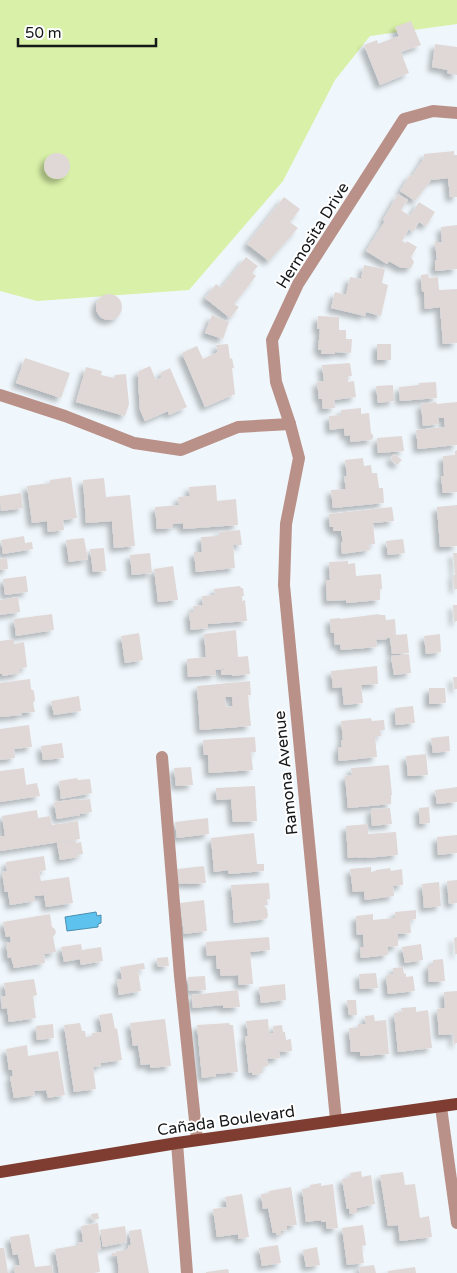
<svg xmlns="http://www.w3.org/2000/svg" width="457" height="1273" font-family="'Varela Round',sans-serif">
<defs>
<filter id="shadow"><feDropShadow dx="-4.5" dy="4.5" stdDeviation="2.5" flood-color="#0004"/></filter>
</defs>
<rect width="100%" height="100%" fill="#f0f7fc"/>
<polygon fill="#d8f0a7" points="0,0 457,0 457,24 370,36 335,80 283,181 189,290 37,301 0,291"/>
<polygon fill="#5ec2ee" stroke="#488fae" points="96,912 97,916 101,915 101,923 98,924 98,927 67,931 65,917"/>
<g fill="#e0d8d6" fill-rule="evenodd" filter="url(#shadow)">
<polygon points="411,21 421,45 401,52 409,73 380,85 364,45 377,40 378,44 399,36 395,27"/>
<polygon points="435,44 457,47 457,75 447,73 448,70 432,67"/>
<polygon points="454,151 454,155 457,155 457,197 450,197 448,178 431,180 415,201 400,191 410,175 412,176 424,158 424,154"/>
<circle cx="57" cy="166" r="13"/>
<polygon points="398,194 408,200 401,210 410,216 419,202 435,212 426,226 419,222 413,232 409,229 402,241 406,243 407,241 417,247 411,257 414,262 411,268 401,268 389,261 387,264 366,251 385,221 383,220"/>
<polygon points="284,197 300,209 290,222 298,228 269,261 247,244"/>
<polygon points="457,225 457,269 435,271 435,260 437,260 435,242 442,242 441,227"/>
<polygon points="246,257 258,266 252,273 256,276 234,304 239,307 230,318 205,298 216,284 221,288"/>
<polygon points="364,265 385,269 382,283 388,285 381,316 366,312 365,316 331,308 335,292 346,295 350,277 361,279"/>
<polygon points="428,274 429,278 438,277 439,290 457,289 457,343 443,344 440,307 425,309 424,292 422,291 421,275"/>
<circle cx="109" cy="307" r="13"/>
<polygon points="212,315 229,322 223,339 205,333"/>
<polygon points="318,316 339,317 339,330 346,330 346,339 352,339 351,353 335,352 335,354 321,354 322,350 318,350 320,329 317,329"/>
<polygon points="228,344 230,359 232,358 234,368 232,368 235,394 205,407 182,353 197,346 203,359 218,352 216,345"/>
<rect x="377" y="344" width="14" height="16"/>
<polygon points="25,358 70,373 61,398 16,383"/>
<polygon points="350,363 352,376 348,376 348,382 354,381 356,397 334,400 335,408 323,409 322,399 319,399 317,382 324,381 322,365"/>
<polygon points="150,366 156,380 162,377 160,373 170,368 187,407 169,415 168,411 145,421 140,410 138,380 139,379 137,374 139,372 139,371"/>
<polygon points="86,367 102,371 101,375 114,378 115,375 126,374 129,404 125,416 76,402"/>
<polygon points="436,382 437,398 400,401 399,387 419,385 419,383"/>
<polygon points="393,385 394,401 378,403 376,386"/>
<polygon points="436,402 437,404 457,402 457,445 418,449 416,430 445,427 444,418 438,418 439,424 423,426 421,404"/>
<polygon points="361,408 361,414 369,413 371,433 373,435 373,438 371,440 350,442 350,435 345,436 344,428 330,430 329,416 341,415 341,410"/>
<polygon points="402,436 404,451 378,453 377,438"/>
<polygon points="457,450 457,492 443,493 441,476 444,476 443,456 455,455 455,451"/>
<polygon points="394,454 402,460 397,465 390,459"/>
<polygon points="363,458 364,466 371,465 372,473 377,473 379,488 383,488 384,503 333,508 331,490 346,489 344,477 347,476 345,460"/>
<polygon points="71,477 77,518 63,520 64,530 48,532 47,521 32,523 27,486 50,483 50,480"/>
<polygon points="104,478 106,497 130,495 135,546 114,548 112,521 86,523 83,480"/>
<polygon points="216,485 217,501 236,499 238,525 183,529 183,523 173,524 173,528 157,529 155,507 179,505 178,497 190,496 189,487"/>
<polygon points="21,493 23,508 1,511 0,496"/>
<polygon points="457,505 457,546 440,547 437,507"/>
<polygon points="392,507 394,521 373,523 375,544 369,544 370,550 342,554 341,542 343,542 341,531 333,531 333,527 330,527 329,514"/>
<polygon points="240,530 242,545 233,545 235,568 196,572 194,552 202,552 201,537 219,536 219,532"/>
<polygon points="24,536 25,543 32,542 33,549 3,554 1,540"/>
<polygon points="84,538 88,559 69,562 66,540"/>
<polygon points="403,539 405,553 388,555 386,541"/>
<polygon points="104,548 106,571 93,572 90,549"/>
<polygon points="150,553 152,573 132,575 130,555"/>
<polygon points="453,553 457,553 457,589 454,589 453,575 455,575"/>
<polygon points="7,558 8,569 0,570 0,559"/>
<polygon points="348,561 348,564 355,563 356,576 381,574 382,589 380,589 380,600 346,603 346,600 327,601 326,580 330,580 329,562"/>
<polygon points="173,566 178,600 158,602 154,569"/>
<polygon points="26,576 28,592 5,595 3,579"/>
<polygon points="240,586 241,588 243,588 244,596 242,596 242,601 245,600 247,621 208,624 208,628 191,630 189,612 194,612 193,606 203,605 202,596 215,595 214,589"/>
<polygon points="18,597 20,612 0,615 0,600"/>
<polygon points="453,605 457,605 457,621 454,622"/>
<polygon points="52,614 54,630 16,636 14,619"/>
<polygon points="379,614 379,615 385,615 386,620 395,619 396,635 407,634 409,653 392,654 390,638 387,638 387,639 376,640 377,647 341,650 340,644 335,645 334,633 331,633 330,619 340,618 340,619"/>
<polygon points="236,630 238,657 248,656 250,674 232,676 232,675 221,675 221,670 224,670 224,669 215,670 216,675 188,677 187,659 206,657 204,634"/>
<polygon points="139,633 143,660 125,663 121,636"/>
<polygon points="440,634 441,652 426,654 424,636"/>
<polygon points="14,639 14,644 24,642 27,667 19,669 20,673 2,676 2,673 0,674 0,641"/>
<polygon points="409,654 411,673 394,675 391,656"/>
<polygon points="377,666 378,684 361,685 363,703 344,705 342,687 333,688 331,671"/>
<polygon points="453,677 457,677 457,689 454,689"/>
<polygon points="30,679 31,689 34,691 35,700 33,703 35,712 21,713 22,715 0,717 0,683"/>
<path d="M250,681L251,695H248L251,726L200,730L197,686ZM225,697H232L233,706L226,707Z"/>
<polygon points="429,688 445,688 446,703 429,704"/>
<polygon points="79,696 81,711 54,715 51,701"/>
<polygon points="413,706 415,723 396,725 395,708"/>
<polygon points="371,718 372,721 384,720 385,730 380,730 381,736 375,737 377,757 339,761 338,747 342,747 341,741 343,740 341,721"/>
<polygon points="29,725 32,747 14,749 15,758 0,760 0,729"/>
<polygon points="449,736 450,751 433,753 431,738"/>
<polygon points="255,737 256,752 251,752 253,770 209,773 208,755 204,755 203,740"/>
<polygon points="62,743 64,758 43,760 41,746"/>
<polygon points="426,754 428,775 408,776 406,756"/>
<polygon points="389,765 392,795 391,795 391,804 348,808 345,776 352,775 351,768"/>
<polygon points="191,767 193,785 176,786 174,768"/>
<polygon points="24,768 26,785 37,783 40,796 0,802 0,771"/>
<polygon points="77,778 78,780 90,779 92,793 61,799 59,781"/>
<polygon points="255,786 257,821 233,822 231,799 217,800 216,788"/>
<polygon points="457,787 457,802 437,804 435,790"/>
<polygon points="78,799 79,800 90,799 92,812 80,814 80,815 57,819 54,802"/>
<polygon points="429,807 430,823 420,824 419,808"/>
<polygon points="390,808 392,824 372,826 371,809"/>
<polygon points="37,810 38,818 50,816 52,825 78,821 80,839 0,851 0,836 5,836 2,816"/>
<polygon points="208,818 209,834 177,838 175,822"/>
<polygon points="368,824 368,834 396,832 398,855 366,858 366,857 357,858 357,857 348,858 346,826"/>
<polygon points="254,833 257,864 264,864 264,871 229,874 228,870 214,872 211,838"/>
<polygon points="457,835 457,853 438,855 437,837"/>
<polygon points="75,840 76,843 81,842 83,854 77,855 78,857 60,860 57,843"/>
<polygon points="44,856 46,870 39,872 41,881 69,877 73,903 46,907 44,895 34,896 35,901 10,905 8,892 5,892 2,872 7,871 6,862"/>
<polygon points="204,866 206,883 188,884 187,883 179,884 177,869"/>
<polygon points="371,867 371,872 376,871 376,870 390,868 391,871 402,869 403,885 393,886 394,896 365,900 364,891 353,892 350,869"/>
<polygon points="457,880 457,903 449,904 447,881"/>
<polygon points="439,882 441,906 424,908 422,884"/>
<polygon points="269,883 270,899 267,899 268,905 263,905 267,909 268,916 266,919 234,923 231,885"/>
<polygon points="204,900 207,931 184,934 180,903"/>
<polygon points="416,910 416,919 410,920 411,933 398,934 398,946 388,947 388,955 361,958 360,947 364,947 363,934 357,935 356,916 373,914 373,920 395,918 395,912"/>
<polygon points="50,914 52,927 55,929 56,933 53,937 56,952 44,954 45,963 14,968 11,957 8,958 6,943 11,942 10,936 6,937 3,922"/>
<polygon points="269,937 270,950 250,952 253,984 239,985 238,975 221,976 220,969 217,969 216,955 207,956 206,942"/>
<polygon points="457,937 457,954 455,954 454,938"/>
<polygon points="81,944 82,950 101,947 103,961 81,965 80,959 64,962 61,947"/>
<polygon points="421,944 423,960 405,963 402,947"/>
<polygon points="168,957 169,966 158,967 157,958"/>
<polygon points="443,959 445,981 429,982 428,965 433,965 433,960"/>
<polygon points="144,963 145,969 138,970 141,991 119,995 117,980 122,979 120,967"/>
<polygon points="403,967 404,974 406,973 406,977 413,976 415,991 388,994 386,977 387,977 387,975 393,974 393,968"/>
<polygon points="376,973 378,988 360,989 359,974"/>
<polygon points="205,976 206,990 189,991 188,977"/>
<polygon points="34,979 37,995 33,996 36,1018 9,1022 7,1008 2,1009 1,996 6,996 4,983"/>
<polygon points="285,984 286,1000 261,1003 259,987"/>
<polygon points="238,990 240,1007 223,1008 223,1005 193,1008 192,995"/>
<polygon points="457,991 457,1043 454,1044 453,1034 439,1035 437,1009 445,1008 444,992"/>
<polygon points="347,1000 356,1000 357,1015 349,1015"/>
<polygon points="416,1007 416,1012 428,1010 432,1048 398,1052 394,1013 402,1012 401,1008"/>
<polygon points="112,1013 115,1029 117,1028 122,1060 101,1063 101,1066 93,1067 96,1089 74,1092 64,1025 80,1023 82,1031 85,1031 86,1037 92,1036 92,1033 102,1032 99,1015"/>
<polygon points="374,1015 375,1021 386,1020 389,1054 360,1056 360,1052 351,1052 349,1028 358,1028 358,1024 366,1024 365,1016"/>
<polygon points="165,1019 171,1066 150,1068 150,1064 141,1065 138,1045 133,1046 130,1023"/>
<polygon points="268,1019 269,1033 274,1033 273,1026 282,1025 283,1032 285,1032 286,1040 291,1039 292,1051 279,1052 280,1058 267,1059 268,1066 262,1067 263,1073 252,1075 252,1072 249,1073 245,1036 248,1036 246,1021"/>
<polygon points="229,1023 230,1025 233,1025 238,1072 216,1074 216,1076 202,1078 197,1025"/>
<polygon points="53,1024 54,1038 37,1040 36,1026"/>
<polygon points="27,1045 28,1056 58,1051 65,1095 48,1098 46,1090 34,1091 35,1095 14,1098 10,1077 13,1076 12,1070 9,1070 6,1049"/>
<polygon points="361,1171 362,1177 371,1175 375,1204 357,1208 357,1213 350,1214 349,1208 347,1209 342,1179 351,1177 350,1173"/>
<polygon points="403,1172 405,1185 415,1184 420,1218 429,1216 432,1237 400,1241 398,1225 388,1226 380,1175"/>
<polygon points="321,1183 321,1186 333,1184 338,1228 327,1229 326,1222 321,1222 321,1220 306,1222 302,1189 310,1188 310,1185"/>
<polygon points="291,1187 297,1225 287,1226 287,1230 281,1231 281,1235 277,1235 276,1232 273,1233 268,1208 263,1209 261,1194 269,1193 269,1191"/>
<polygon points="242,1194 249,1237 238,1239 238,1234 217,1237 213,1209 227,1207 225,1197"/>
<polygon points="98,1213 99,1219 92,1220 91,1214"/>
<polygon points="98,1223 101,1249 97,1250 100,1272 92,1273 59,1273 55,1249 79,1245 78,1242 83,1242 81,1226"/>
<polygon points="363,1225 366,1245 362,1246 364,1263 347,1265 342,1228"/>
<polygon points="125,1226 127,1242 103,1247 100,1230"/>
<polygon points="141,1229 149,1273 118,1273 118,1271 119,1271 117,1256 112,1256 112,1253 116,1253 116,1251 126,1250 128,1248 128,1246 131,1245 129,1231"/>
<polygon points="29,1234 35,1267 52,1265 53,1273 15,1273 14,1266 20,1265 18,1254 13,1255 10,1237"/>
<polygon points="278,1245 281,1263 262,1266 259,1248"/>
<polygon points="317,1247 320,1265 306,1267 303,1250"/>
<polygon points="0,1248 4,1248 8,1273 0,1273"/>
<polygon points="374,1265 376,1273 360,1273 359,1267"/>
<polygon points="415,1267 416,1273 388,1273 388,1271"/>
<polygon points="228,1269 229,1273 206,1273 206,1272"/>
</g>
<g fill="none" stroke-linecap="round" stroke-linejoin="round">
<g stroke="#b99188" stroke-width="12">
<polyline points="0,395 65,416 134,443 181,450 238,427 290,424"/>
<polyline points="162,757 180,976 197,1140"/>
<polyline points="441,1107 457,1223"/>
<polyline points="336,1120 284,585 286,524 299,458 290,424 276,382 272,340 298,284 404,119 433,111 457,113"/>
<polyline points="177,1143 187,1273"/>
</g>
<polyline stroke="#7f3c30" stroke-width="12" points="0,1172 177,1143 457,1104"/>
</g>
<g text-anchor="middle" stroke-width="4" stroke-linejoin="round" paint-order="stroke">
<g font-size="16" fill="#151719" stroke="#fff">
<text transform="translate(312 235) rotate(-58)" y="6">Hermosita Drive</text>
<text transform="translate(285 773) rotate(-96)" y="6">Ramona Avenue</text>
<text transform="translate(226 1120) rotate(-8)" y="6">Cañada Boulevard</text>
</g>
</g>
<path d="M18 38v8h138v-8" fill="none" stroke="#151719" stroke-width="2.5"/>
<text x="25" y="38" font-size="15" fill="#151719" stroke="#ffffff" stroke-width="4" paint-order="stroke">50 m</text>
</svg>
